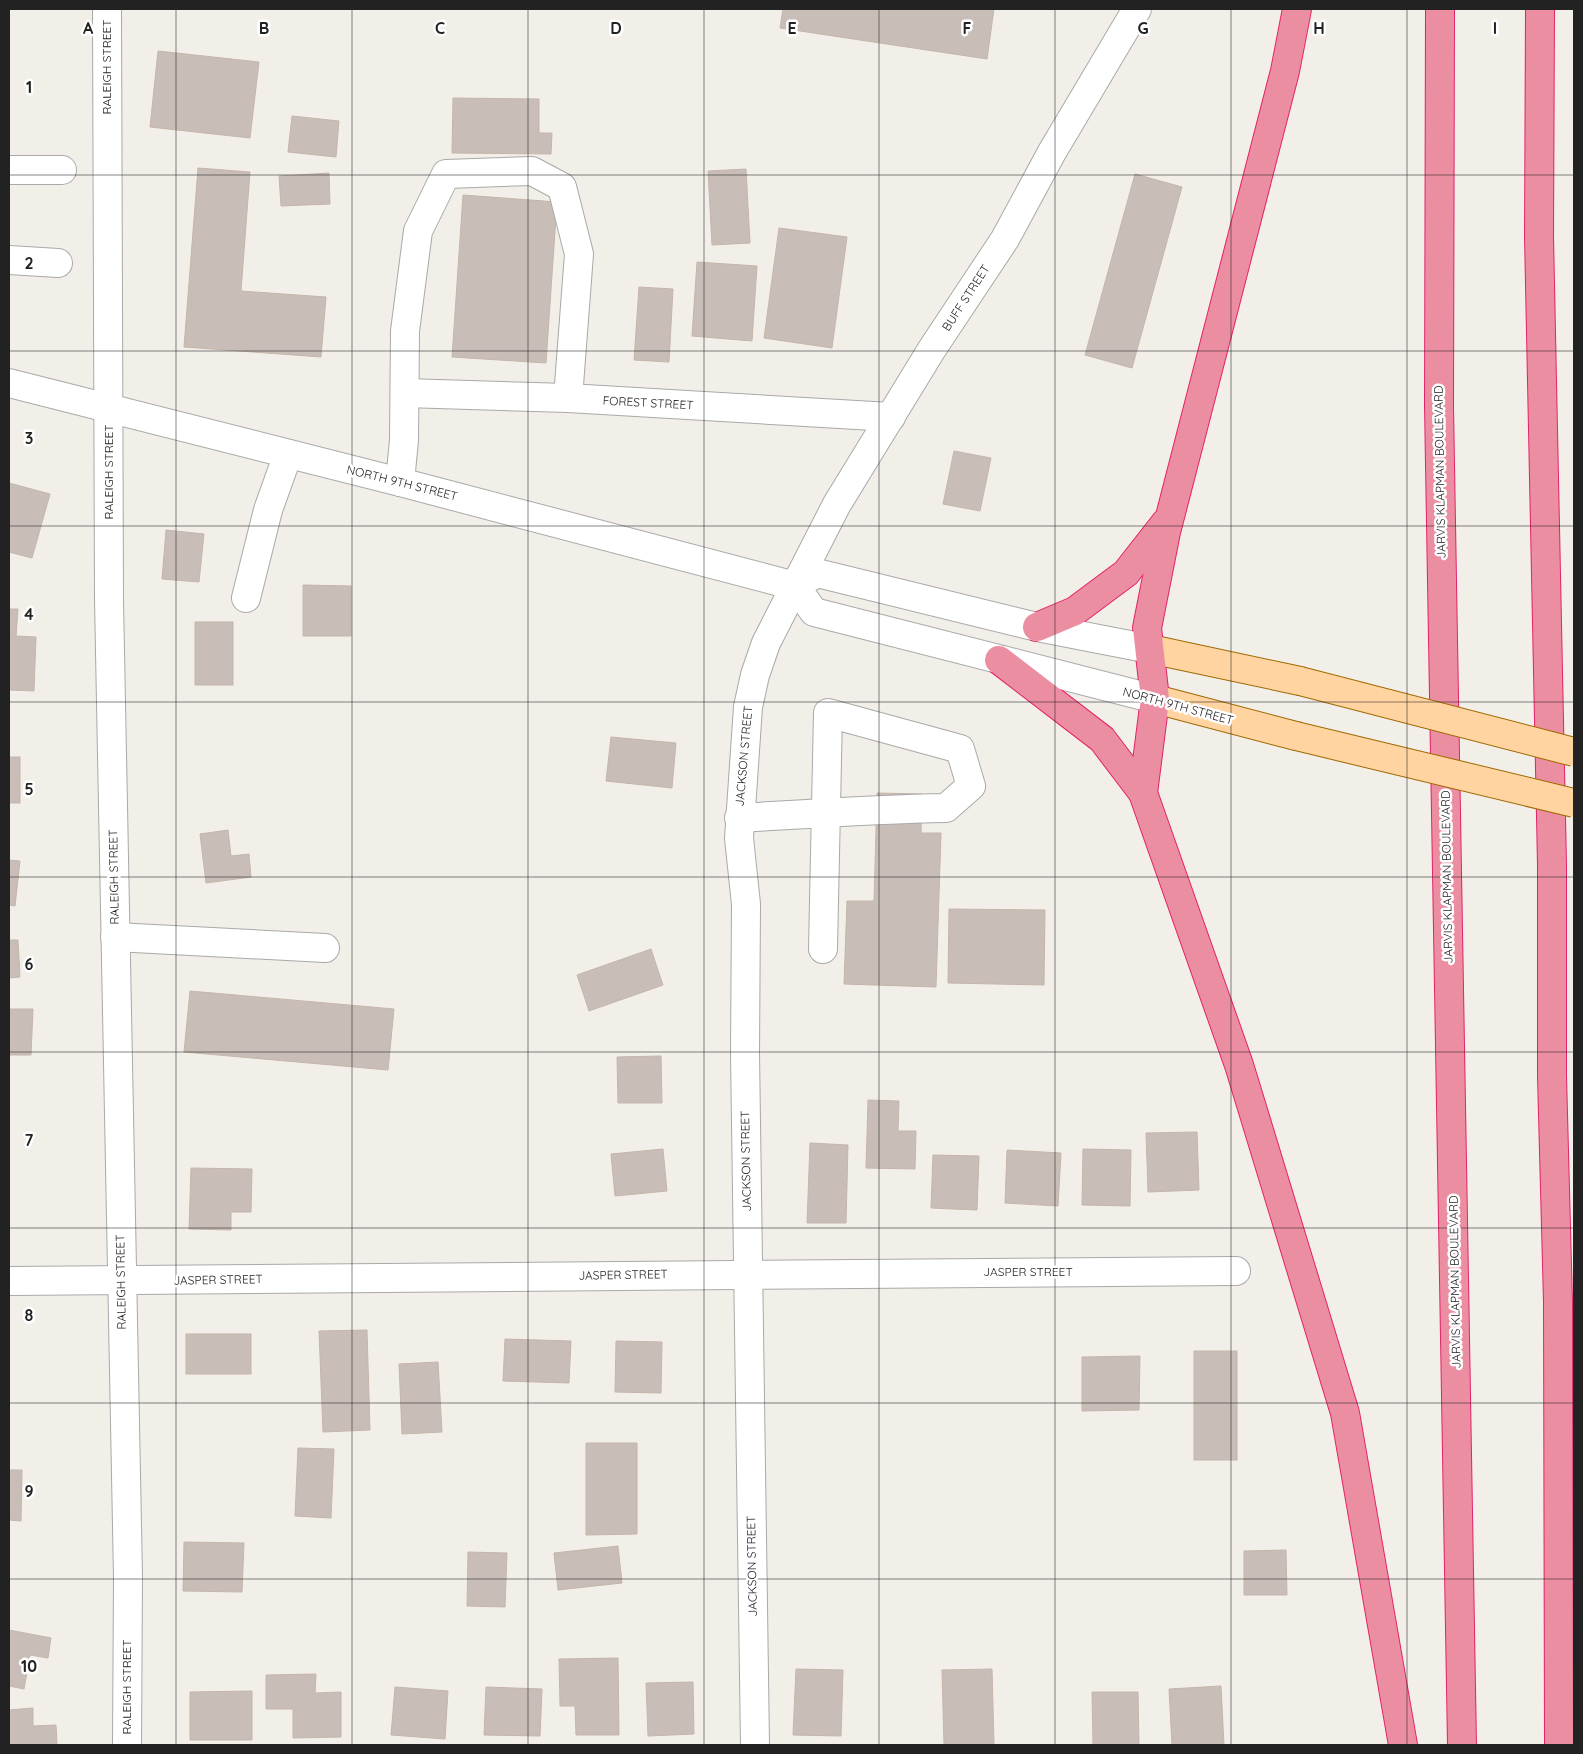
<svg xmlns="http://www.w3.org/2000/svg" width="1583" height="1754" font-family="Quicksand,sans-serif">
<rect width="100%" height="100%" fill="#f2efe9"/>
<g fill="#c8beb7" stroke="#c5b5aa">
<polygon points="783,9 994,9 987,59 780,28"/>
<polygon points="158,51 259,62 250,138 150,127"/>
<polygon points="453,98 539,99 539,133 552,133 551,154 452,153"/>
<polygon points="292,116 339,121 336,157 288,152"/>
<polygon points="198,168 250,172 241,291 326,297 321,357 184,347"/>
<polygon points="746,169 750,243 712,245 708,171"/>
<polygon points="329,173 330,204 281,206 279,176"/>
<polygon points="1135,174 1182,187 1132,368 1085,355"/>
<polygon points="463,195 557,202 546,363 452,357"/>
<polygon points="779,228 847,237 832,348 764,338"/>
<polygon points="697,262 757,266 752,341 692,336"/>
<polygon points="639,287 673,289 669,362 634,360"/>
<polygon points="954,451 991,458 980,511 943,504"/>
<polygon points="9,483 50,494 32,558 9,552"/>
<polygon points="166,530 204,534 199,582 162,579"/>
<polygon points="303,585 351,586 351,636 303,636"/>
<polygon points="9,609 18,609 16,636 36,637 34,691 9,690"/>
<rect x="195" y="622" width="38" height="63"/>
<polygon points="611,737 676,743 672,788 606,781"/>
<rect x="9" y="757" width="11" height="46"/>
<polygon points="877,793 922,794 921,833 941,833 936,987 844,984 847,901 874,901"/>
<polygon points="228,830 231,856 249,854 251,877 206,883 200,834"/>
<polygon points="9,860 20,861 15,906 9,905"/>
<polygon points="949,909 1045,910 1044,985 948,983"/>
<polygon points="9,940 18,940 20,977 9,978"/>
<polygon points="651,949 663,985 589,1011 577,975"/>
<polygon points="190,991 394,1009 388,1070 184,1052"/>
<polygon points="9,1009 33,1009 31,1055 9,1055"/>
<polygon points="661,1056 662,1103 618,1103 617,1057"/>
<polygon points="868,1100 899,1101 898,1131 916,1131 915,1169 866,1168"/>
<polygon points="1197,1132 1199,1190 1148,1192 1146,1133"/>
<polygon points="810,1143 848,1145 846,1223 807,1223"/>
<polygon points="663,1149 667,1191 615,1196 611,1154"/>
<polygon points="1083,1149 1131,1150 1130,1206 1082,1205"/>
<polygon points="1007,1150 1061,1153 1058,1206 1005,1203"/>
<polygon points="933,1155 979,1156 977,1210 931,1208"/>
<polygon points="191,1168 252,1169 251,1212 231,1212 231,1230 189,1229"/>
<polygon points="367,1330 370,1430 323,1432 319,1331"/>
<rect x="186" y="1334" width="65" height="40"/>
<polygon points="505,1339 571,1341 569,1383 503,1381"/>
<polygon points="616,1341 662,1342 661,1393 615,1392"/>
<rect x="1194" y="1351" width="43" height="109"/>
<polygon points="1140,1356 1139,1410 1082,1411 1082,1357"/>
<polygon points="438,1362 442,1432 402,1434 399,1364"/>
<polygon points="586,1443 637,1443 637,1534 586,1535"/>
<polygon points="298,1448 334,1449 331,1518 295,1516"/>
<polygon points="9,1470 22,1470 21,1521 9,1520"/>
<polygon points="184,1542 244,1543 242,1592 183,1591"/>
<polygon points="618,1546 622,1583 558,1590 554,1553"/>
<polygon points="1286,1550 1287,1595 1244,1595 1244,1551"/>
<polygon points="468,1552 507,1553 505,1607 467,1606"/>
<polygon points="9,1630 51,1638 48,1658 30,1655 24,1689 9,1686"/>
<polygon points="618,1658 619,1735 576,1735 575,1706 560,1706 559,1659"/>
<polygon points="796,1669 843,1670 841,1736 793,1735"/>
<polygon points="992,1669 994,1745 944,1745 942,1670"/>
<polygon points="316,1674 315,1693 341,1692 341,1737 293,1738 293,1709 266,1709 266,1675"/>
<polygon points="693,1682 694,1734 648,1736 646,1683"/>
<polygon points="1221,1686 1224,1745 1172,1745 1169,1689"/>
<polygon points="395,1687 448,1691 445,1739 391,1735"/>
<polygon points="486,1687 542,1689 540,1736 484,1735"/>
<polygon points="252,1691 252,1740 190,1740 190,1692"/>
<polygon points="1092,1692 1138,1692 1139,1745 1093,1745"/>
<polygon points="33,1708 33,1726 56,1725 57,1745 9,1745 9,1710"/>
</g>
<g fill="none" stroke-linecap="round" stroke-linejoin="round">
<g stroke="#a9a9a9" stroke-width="30">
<g id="minor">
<polyline points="107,9 109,600 128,1577 127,1745"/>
<polyline points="9,170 62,170"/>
<polyline points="9,260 58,263"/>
<polyline points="9,383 400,482 795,586 814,612 1155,699"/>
<polyline points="405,393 568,398 891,417"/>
<polyline points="400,482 404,440 405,331 418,231 446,174 532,171 562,187 579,254 568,398"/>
<polyline points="795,586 817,573 1037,627 1150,649"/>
<polyline points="246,598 268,510 288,454"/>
<path d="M739,818C808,814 877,809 946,808L971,786L960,749L828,713L823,949"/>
<polyline points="115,937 325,948"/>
<polyline points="9,1281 1236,1271"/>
<polyline points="755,1745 745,1053 746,904 739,838 748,707 755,675 766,643 837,504 932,349 1005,239 1052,152 1137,9"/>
</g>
</g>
<g stroke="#a06800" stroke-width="30">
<g id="major">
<polyline points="1150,649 1300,681"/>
<polyline points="1155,699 1296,736"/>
</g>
</g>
<g stroke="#e32369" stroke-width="30">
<g id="highway">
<polyline points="1297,9 1285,71 1166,532 1147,628 1155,699 1143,793 1239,1065 1345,1413 1403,1745"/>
<polyline points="1440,9 1439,406 1462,1745"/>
<polyline points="1540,9 1539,236 1552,865 1552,1076 1558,1302 1559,1745"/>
<polyline points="1037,627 1075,611 1126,573 1166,522"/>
<polyline points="999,660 1102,739 1143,793"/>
</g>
</g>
<use href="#minor" stroke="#fff" stroke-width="28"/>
<use href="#major" stroke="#ffd4a1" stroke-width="28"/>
<use href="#highway" stroke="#ec8ea2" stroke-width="28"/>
<g stroke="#a06800" stroke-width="30" stroke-linecap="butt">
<g id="major-bridge">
<polyline points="1300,681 1574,752"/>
<polyline points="1296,736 1574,803"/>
</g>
</g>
<use href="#major-bridge" stroke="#ffd4a1" stroke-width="28"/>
</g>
<path fill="none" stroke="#222" stroke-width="1" stroke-opacity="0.55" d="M176,9V1745M352,9V1745M528,9V1745M704,9V1745M879,9V1745M1055,9V1745M1231,9V1745M1407,9V1745M9,175H1574M9,351H1574M9,526H1574M9,702H1574M9,877H1574M9,1052H1574M9,1228H1574M9,1403H1574M9,1579H1574"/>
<g text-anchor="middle" stroke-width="5" stroke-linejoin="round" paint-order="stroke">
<g font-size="12" fill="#222" stroke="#fff">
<text transform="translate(107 67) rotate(-90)" y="4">RALEIGH STREET</text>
<text transform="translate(966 298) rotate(-57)" y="4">BUFF STREET</text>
<text transform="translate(648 403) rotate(3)" y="4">FOREST STREET</text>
<text transform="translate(109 472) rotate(-90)" y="4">RALEIGH STREET</text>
<text transform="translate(1440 472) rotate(-91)" y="4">JARVIS KLAPMAN BOULEVARD</text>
<text transform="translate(402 483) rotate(14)" y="4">NORTH 9TH STREET</text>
<text transform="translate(1178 706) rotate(15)" y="4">NORTH 9TH STREET</text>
<text transform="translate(744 756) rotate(-85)" y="4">JACKSON STREET</text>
<text transform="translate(114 877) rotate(-91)" y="4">RALEIGH STREET</text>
<text transform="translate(1447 877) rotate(-91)" y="4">JARVIS KLAPMAN BOULEVARD</text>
<text transform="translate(746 1161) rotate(-91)" y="4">JACKSON STREET</text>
<text x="1028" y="1276">JASPER STREET</text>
<text transform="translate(623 1275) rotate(-1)" y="4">JASPER STREET</text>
<text transform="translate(218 1280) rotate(-1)" y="4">JASPER STREET</text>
<text transform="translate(121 1282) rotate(-91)" y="4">RALEIGH STREET</text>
<text transform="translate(1455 1282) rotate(-91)" y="4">JARVIS KLAPMAN BOULEVARD</text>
<text transform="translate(752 1566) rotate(-91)" y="4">JACKSON STREET</text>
<text transform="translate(127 1687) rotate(-90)" y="4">RALEIGH STREET</text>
</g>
</g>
<g font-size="16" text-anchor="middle" font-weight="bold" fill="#222" stroke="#fff" stroke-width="5" stroke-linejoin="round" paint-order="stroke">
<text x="88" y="34">A</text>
<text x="264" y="34">B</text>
<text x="440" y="34">C</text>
<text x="616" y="34">D</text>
<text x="792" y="34">E</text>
<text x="967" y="34">F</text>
<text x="1143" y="34">G</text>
<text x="1319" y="34">H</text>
<text x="1495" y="34">I</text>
<text x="29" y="93">1</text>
<text x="29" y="269">2</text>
<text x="29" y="444">3</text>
<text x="29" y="620">4</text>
<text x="29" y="795">5</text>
<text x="29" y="970">6</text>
<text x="29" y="1146">7</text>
<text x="29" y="1321">8</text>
<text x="29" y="1497">9</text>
<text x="29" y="1672">10</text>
</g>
<rect width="1583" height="1754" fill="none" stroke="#222222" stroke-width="20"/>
</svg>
